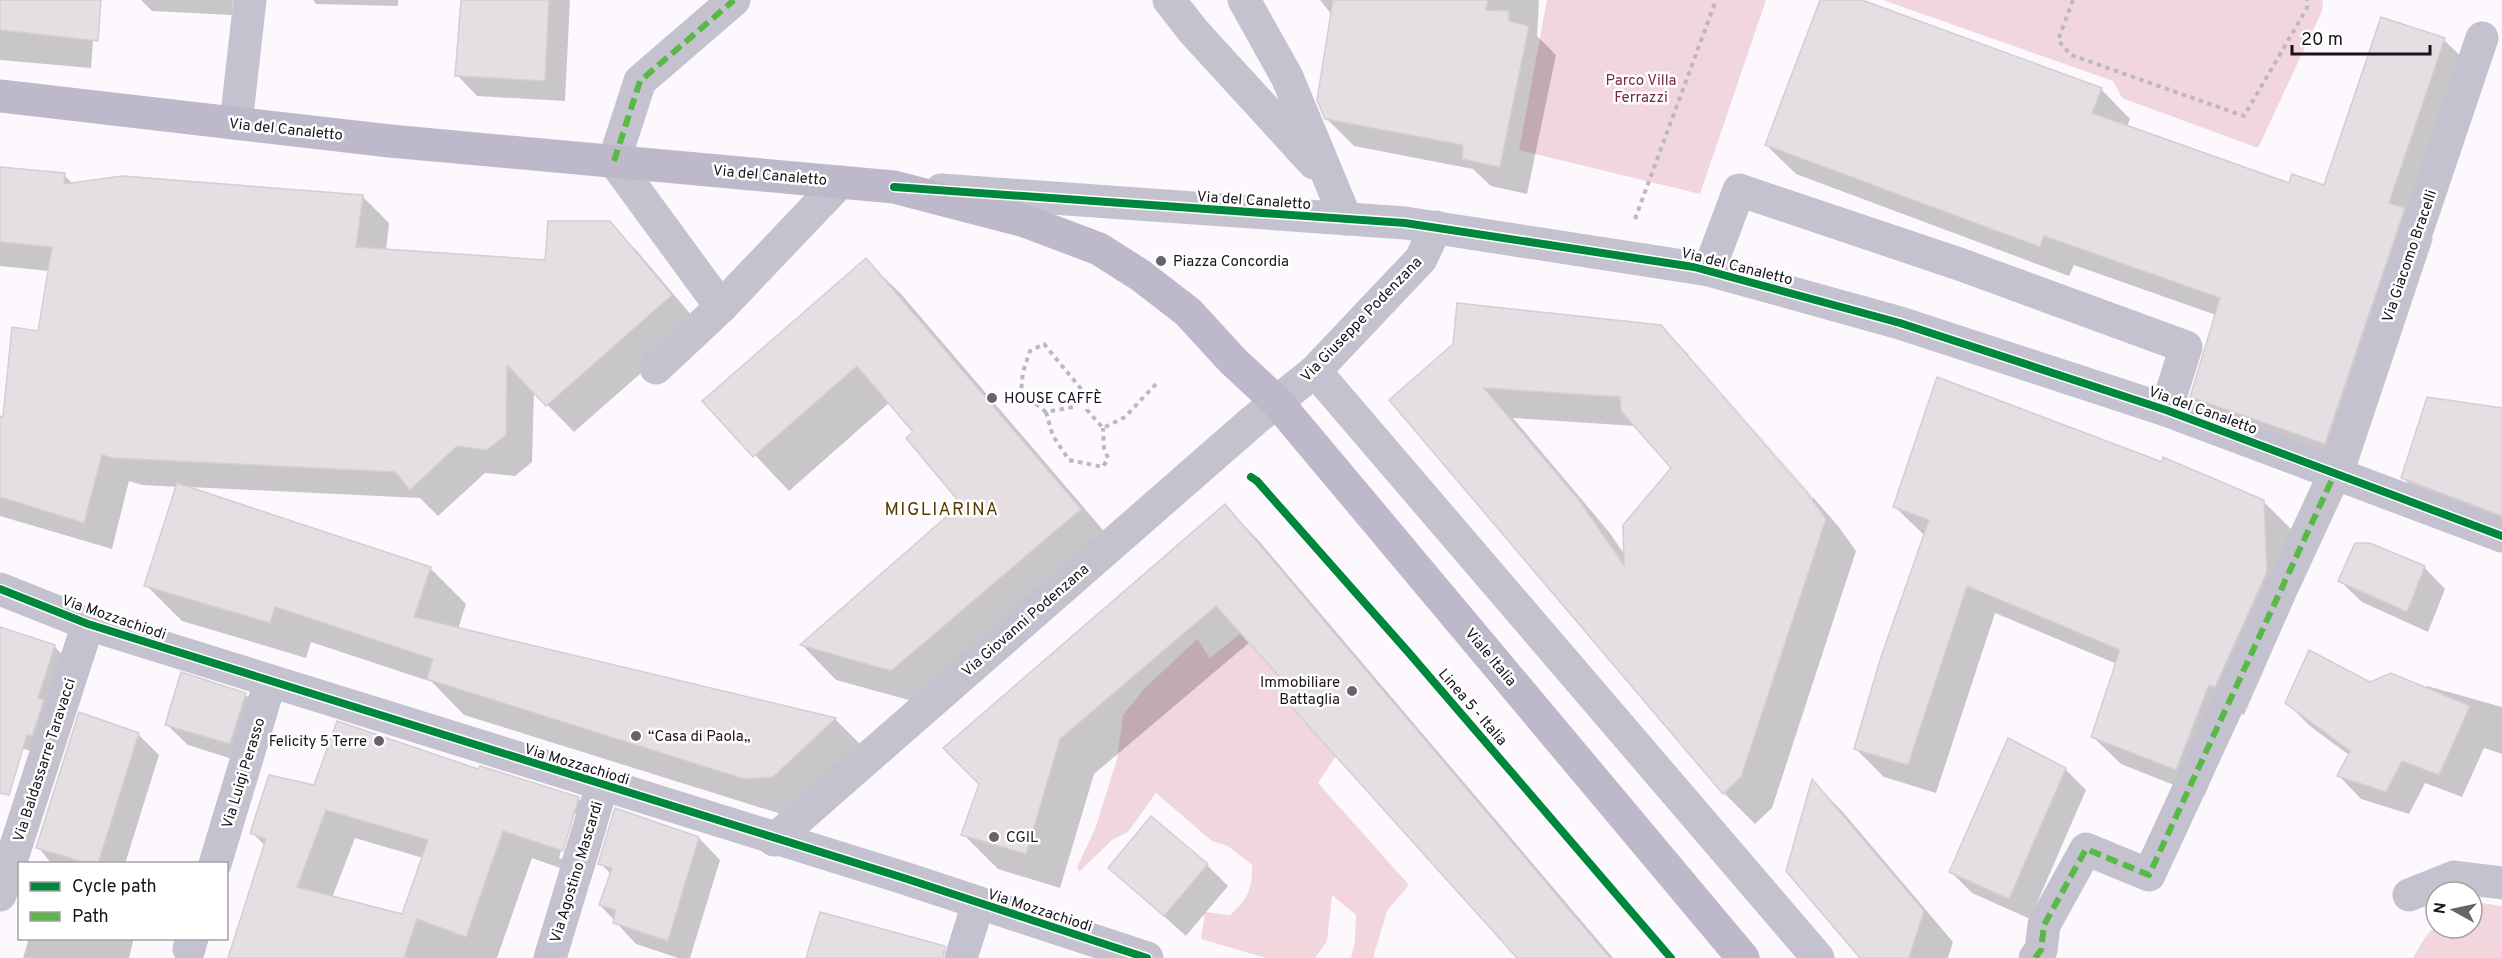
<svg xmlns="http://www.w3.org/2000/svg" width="2502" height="958" font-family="Overpass,sans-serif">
<rect width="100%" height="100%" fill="#fcf8fd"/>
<g fill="#f2d6de">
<polygon points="1547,0 1766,0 1700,194 1519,150"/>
<polygon points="1883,0 2323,0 2322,11 2258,148 2122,98 2113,81"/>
<path d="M1241,633L1287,685L1279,693L1336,756L1318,783L1409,885L1387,911L1373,958H1351L1355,941L1356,915L1332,895L1327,941L1315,958H1266L1201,939L1205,912L1230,915C1247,900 1253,888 1252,865L1228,846L1212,841L1156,793L1128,832L1112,840L1079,872L1077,867L1095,829L1117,759L1123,715L1144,689L1197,639L1210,658Z"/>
<path d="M2475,902L2502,906V958H2413C2435,920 2430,928 2472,928V904Z"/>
</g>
<g fill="#0003" fill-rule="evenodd">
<polygon points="0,0 96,0 91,68 0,60"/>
<polygon points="141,0 233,0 232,15 152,11"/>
<polygon points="313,0 398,0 398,6 316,4"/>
<polygon points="462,0 570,0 565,101 477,96 457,75"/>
<polygon points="1320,0 1539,0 1537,36 1556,55 1527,194 1491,186 1473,169 1354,146 1326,118 1332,15"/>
<polygon points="1821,0 1858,0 2101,89 2130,119 2127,127 2290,185 2324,187 2444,40 2474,69 2420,226 2433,239 2355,472 2221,427 2191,397 2216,315 2074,265 2069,276 1796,174 1766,145"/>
<polygon points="0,169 64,175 73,184 362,196 389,223 386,251 546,261 609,223 637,251 698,323 574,432 534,391 532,462 515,476 485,473 438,516 420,498 189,487 430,568 466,604 458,629 835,719 871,755 781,814 464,715 432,682 311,642 306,658 182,621 146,585 178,487 142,485 129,481 112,549 0,516 0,418 5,419 39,332 49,271 0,266"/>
<polygon points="866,260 901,294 1115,544 927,705 836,680 802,645 964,505 915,432 890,402 789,491 704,401"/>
<path d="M1661,327L1689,355H1686L1811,500L1813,498L1691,357L1692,358L1838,526L1856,551L1772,808L1755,824L1724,793L1391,400ZM1513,418L1636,426L1673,468L1625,555L1609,532Z"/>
<polygon points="2502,410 2502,534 2433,508 2403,478"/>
<polygon points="2263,501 2292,530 2294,601 2244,715 2238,712 2204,797 2121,764 2092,736 2117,664 1995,613 1936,793 1884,777 1855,748 1925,536 1895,507"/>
<polygon points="1225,506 1259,541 1613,958 1519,958 1250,642 1094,774 1060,888 998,869 963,834"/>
<polygon points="2424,567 2445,589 2428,632 2362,602 2340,581"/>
<polygon points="0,629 54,646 77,670 55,758 0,742"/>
<polygon points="2370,684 2426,689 2427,686 2502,707 2502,754 2484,748 2462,797 2425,783 2409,814 2361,799 2339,776 2349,755 2310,726 2287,703"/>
<polygon points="245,694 266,715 251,765 188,745 166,724"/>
<polygon points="138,734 159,755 125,864 52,864 38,847"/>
<polygon points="2065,769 2086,790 2030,919 1972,893 1951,872"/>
<path d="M479,771L578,798L607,827L591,879L532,858L497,958H239L265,846L252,832L315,787ZM572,814H576L562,859L559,858ZM355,838L423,858L403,916L332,898Z"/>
<polygon points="1813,782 1842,811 1953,942 1948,958 1862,958"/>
<polygon points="699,838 720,860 690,958 678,958 636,944 600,905 611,874 600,863"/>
<polygon points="1207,865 1228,886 1186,936 1110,868"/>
<polygon points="29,938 134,938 129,958 23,958"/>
</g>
<g fill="#e5dee3" stroke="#d4ced3" stroke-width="1.5" fill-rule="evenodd">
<polygon points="0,0 101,0 98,41 0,30"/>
<polygon points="461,0 549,0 545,81 455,76"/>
<polygon points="1333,0 1488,0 1486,10 1509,11 1509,21 1529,26 1500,167 1462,159 1463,145 1325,119 1317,100"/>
<polygon points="1820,0 1862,0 2102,88 2092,113 2289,183 2292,174 2324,185 2381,17 2445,38 2389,203 2405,208 2325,444 2190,397 2220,298 2044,236 2040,247 1765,145"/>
<polygon points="0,167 65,173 64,184 122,176 363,195 356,247 545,260 548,221 610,221 672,295 546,406 507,365 506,435 487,450 457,446 410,490 395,472 113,458 102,455 84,523 0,497 0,416 3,417 12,327 38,331 52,247 0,242"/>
<polygon points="866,258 1081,509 891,671 800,645 961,504 906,438 913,432 857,366 753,457 702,401"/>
<path d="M1457,303L1661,325L1807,493L1826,519L1741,777L1723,794L1389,400L1453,344ZM1484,388L1620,397L1621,411L1671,468L1623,525L1624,565L1578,499Z"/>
<polygon points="1937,377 2162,462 2163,457 2264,500 2267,572 2215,687 2209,685 2176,770 2091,737 2120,650 1967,586 1908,765 1854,749 1880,660 1929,520 1893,507"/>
<polygon points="2427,397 2502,408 2502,516 2401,478"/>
<polygon points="177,483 431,567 414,617 836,718 773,777 744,779 427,679 433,659 275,607 270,623 144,586"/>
<polygon points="1225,504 1610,958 1517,958 1279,693 1287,685 1216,606 1060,739 1026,854 961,835 979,784 943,748"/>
<polygon points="2355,543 2370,543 2425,566 2407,612 2338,581"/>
<polygon points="0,627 55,645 38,698 44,700 32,736 27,735 9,795 0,793"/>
<polygon points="2309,650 2370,682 2391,673 2470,706 2439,775 2402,761 2386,792 2337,776 2350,751 2285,703"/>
<polygon points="181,672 246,693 230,744 165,725"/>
<polygon points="79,712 139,733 98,864 90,864 36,848"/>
<path d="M337,721L478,769L480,766L579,797L563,851L503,831L466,937L417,919L404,958H228L266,839L250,833L269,775L314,785ZM326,810L428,840L402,914L297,887Z"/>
<polygon points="2008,738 2066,768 2009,899 1949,872"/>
<polygon points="1812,779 1924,911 1909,958 1860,958 1786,871"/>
<polygon points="615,808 699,837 668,941 613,923 616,910 599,905 612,868 598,864"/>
<polygon points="1151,816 1208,864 1164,916 1108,868"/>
<polygon points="820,912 945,946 943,958 806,958"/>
</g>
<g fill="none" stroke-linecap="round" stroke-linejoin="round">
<g stroke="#bbb8c2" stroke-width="4" stroke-dasharray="4.5 4.5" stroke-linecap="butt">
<polyline points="2073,0 2058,40 2071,55 2244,116 2307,8 2307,0"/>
<polyline points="1635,219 1716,0"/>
<polyline points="1087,396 1073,407 1046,412 1021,392 1023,372 1030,351 1044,344 1087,396 1087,410 1103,428 1125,417 1156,384"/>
<polyline points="1046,412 1053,436 1069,460 1103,467 1108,458 1104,448 1103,428"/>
</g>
<g stroke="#c5c2d0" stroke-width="33">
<polyline points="734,0 640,81 614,161 721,307 840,182"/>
<polyline points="1169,0 1194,32 1314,163"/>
<polyline points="1244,0 1287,77 1346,219"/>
<polyline points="236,123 250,0"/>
<polyline points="941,190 1405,223 1709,270 1900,323 2166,410 2502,536"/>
<polyline points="1709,270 1739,190 1962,265 2186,347 2166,410"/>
<polyline points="656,368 721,307"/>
<polyline points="1315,371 1818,958"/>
<polyline points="0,589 88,624 904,878 1147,958"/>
<polyline points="774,840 1253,421 1315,371 1421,259 1436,227"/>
<polyline points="215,864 270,682"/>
<polyline points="0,895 88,624"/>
<polyline points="2409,895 2454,877 2502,883"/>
<polyline points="189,949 192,938"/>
<polyline points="550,958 602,786"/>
<polyline points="961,958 978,904"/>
<polyline points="2035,958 2041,950 2044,925 2086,849 2149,875 2335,473 2482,38"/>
</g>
<polyline stroke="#bdb9ca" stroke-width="33" points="0,96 390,141 894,187 1025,221 1099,249 1140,275 1188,312 1233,361 1277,402 1743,958"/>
<g stroke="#58b947" stroke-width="6" stroke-dasharray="12 6" stroke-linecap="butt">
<polyline points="614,161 640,81 734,0"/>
<polyline points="2035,958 2041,950 2044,925 2086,849 2149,875 2335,473"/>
</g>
<g stroke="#fff" stroke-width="11">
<g id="cycleway">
<polyline points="894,187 1405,223 1694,267 1900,323 2166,410 2502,536"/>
<polyline points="1251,477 1257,481 1409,653 1671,958"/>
<polyline points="0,589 88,624 904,878 1147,958"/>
</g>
</g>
<use href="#cycleway" stroke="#00873e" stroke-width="8"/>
</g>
<g fill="#68636a" stroke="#fff" stroke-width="2">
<circle cx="1161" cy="261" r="6"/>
<circle cx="992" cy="398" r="6"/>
<circle cx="1352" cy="691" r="6"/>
<circle cx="636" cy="736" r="6"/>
<circle cx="379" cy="741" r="6"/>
<circle cx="994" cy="837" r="6"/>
</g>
<g text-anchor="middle" stroke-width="5" stroke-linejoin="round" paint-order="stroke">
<g font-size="15" fill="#7a2843" stroke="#fff">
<text x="1641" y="85">Parco Villa<tspan x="1641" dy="17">Ferrazzi</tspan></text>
</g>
<g font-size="15" fill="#19131b" stroke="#fff">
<text transform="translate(286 129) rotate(6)" y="5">Via del Canaletto</text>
<text transform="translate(770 175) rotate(5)" y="5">Via del Canaletto</text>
<text transform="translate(1254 200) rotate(4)" y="5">Via del Canaletto</text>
<text transform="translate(2409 256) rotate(-71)" y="5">Via Giacomo Bracelli</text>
<text transform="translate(1737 266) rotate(14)" y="5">Via del Canaletto</text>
<text transform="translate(1361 319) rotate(-46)" y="5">Via Giuseppe Podenzana</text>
<text transform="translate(2203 410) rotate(20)" y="5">Via del Canaletto</text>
<text transform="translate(114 617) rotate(19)" y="5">Via Mozzachiodi</text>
<text transform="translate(1025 620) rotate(-41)" y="5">Via Giovanni Podenzana</text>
<text transform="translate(1491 657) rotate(50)" y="5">Viale Italia</text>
<text transform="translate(1473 707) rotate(49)" y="5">Linea 5 - Italia</text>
<text transform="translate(44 760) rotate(-72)" y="5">Via Baldassarre Taravacci</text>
<text transform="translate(577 764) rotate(17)" y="5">Via Mozzachiodi</text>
<text transform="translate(243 773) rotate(-73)" y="5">Via Luigi Perasso</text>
<text transform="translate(576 872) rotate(-73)" y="5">Via Agostino Mascardi</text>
<text transform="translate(1040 910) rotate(18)" y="5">Via Mozzachiodi</text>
</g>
<g font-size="15" fill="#19131b" stroke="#fff" text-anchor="start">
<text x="1173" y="266">Piazza Concordia</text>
<text x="1004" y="403">HOUSE CAFFÈ</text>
<text x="1340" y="687" text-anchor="end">Immobiliare<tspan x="1340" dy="17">Battaglia</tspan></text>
<text x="648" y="741">“Casa di Paola„</text>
<text x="367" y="746" text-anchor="end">Felicity 5 Terre</text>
<text x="1006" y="842">CGIL</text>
</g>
<g font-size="18" letter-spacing="1.5" fill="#593900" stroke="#fff">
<text x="942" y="515">MIGLIARINA</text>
</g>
</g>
<rect x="18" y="862" width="210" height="78" fill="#ffffff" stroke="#a3a1a4" stroke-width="1.5"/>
<rect x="30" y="882" width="30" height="9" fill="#00873e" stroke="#a3a1a4" stroke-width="1.5"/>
<text x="72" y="892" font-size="18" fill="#19131b">Cycle path</text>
<rect x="30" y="912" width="30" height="9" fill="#58b947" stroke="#a3a1a4" stroke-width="1.5"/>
<text x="72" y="922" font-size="18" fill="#19131b">Path</text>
<g transform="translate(2454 910) rotate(278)"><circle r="28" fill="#ffffff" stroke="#a3a1a4" stroke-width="1.5"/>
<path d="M0-4.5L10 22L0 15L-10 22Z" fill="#68636a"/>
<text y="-9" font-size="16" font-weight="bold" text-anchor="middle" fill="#19131b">N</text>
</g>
<path d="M2292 45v9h138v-9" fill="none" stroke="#19131b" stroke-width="3"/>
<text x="2301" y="45" font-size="18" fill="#19131b" stroke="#ffffff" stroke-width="4.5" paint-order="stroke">20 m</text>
</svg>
